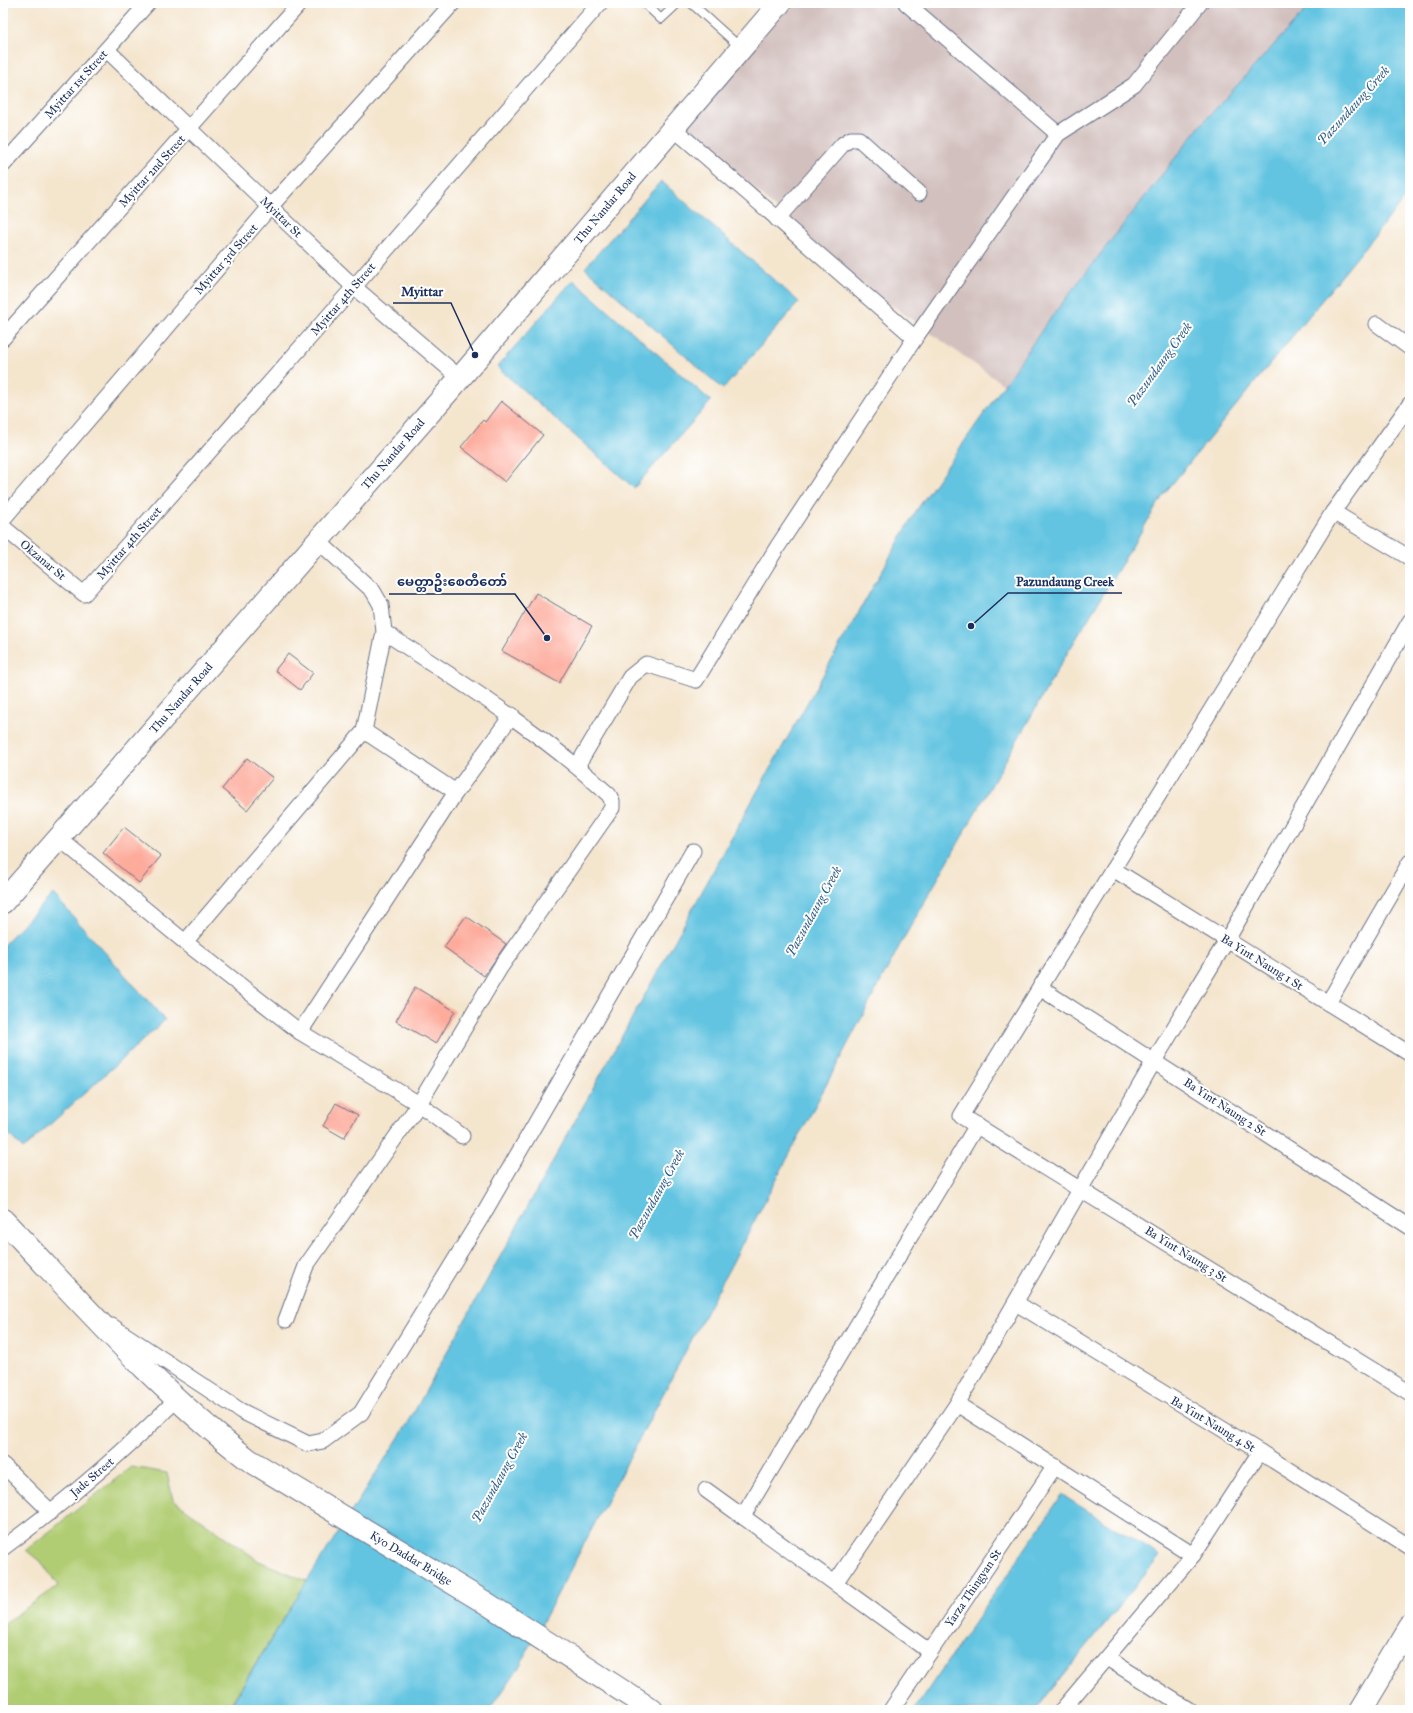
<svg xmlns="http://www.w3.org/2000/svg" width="1413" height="1713" font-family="'IM FELL Great Primer','Noto Sans Myanmar',serif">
<rect width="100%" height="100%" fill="#fff"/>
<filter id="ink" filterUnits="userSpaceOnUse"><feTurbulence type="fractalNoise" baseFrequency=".025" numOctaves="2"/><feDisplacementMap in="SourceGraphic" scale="8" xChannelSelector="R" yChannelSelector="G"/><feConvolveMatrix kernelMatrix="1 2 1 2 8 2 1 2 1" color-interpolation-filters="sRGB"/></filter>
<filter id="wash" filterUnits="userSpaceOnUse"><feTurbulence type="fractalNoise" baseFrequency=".012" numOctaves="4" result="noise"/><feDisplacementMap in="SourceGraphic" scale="16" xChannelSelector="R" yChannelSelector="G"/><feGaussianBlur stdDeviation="0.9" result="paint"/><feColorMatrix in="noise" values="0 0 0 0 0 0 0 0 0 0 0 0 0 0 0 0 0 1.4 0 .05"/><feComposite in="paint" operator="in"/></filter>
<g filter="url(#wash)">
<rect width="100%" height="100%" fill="#f4e5cd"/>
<polygon fill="#d1c0bd" points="785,3 1312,3 1200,126 1049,320 1004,385 831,262 682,119"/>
<polygon fill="#b1cd73" stroke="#667e68" points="131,1467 167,1473 173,1500 259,1561 307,1581 227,1710 3,1710 3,1624 58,1586 43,1564 26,1550"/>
<g fill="#63c4e1" stroke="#3f7aa0">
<polygon points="1312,3 1410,3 1410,192 1164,494 1062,662 901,943 519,1667 490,1710 228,1710 307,1581 408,1423 767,774 916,511 1049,320 1200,126"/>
<polygon points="661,181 799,302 723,389 585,268"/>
<polygon points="573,280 711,401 634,488 497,367"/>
<polygon points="53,894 165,1020 23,1149 3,1128 3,945"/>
<polygon points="1062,1495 1160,1556 1035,1710 914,1710"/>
</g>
<g id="blocks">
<g fill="#fdac9c">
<polygon points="501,401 543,435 505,482 461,447 483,420 485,422"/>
<polygon points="536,593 592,626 559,683 502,651"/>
<polygon points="288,654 313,673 300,690 275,670"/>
<polygon points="247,758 273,778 247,810 222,789"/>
<polygon points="124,827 161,856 139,883 103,853"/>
<polygon points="466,916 506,944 484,976 444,947"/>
<polygon points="415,987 455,1011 436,1044 396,1021"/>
<polygon points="336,1103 358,1115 344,1138 323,1126"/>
</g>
</g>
</g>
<g filter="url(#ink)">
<use href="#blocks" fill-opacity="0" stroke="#676f85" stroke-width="1"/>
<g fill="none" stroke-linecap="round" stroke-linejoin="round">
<g stroke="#676f85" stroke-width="10">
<g id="lane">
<polyline points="644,3 661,19 678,3"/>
<polyline points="691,3 740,47"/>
</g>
</g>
<g stroke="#676f85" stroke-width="17">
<g id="street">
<polyline points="906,3 1058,134"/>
<polyline points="107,50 354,287 460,378"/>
<polyline points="673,128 915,338"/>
<polyline points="3,165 148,3"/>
<polyline points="777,219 843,144 851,139 859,139 919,193"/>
<polyline points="1377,324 1410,348"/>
<polyline points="3,338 300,3"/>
<polyline points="1333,512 1410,404"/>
<polyline points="3,519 270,207 453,3"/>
<polyline points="3,527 84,594 354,287 600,3"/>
<polyline points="1410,558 1333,512 961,1116 1410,1393"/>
<polyline points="364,731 456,792"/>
<polyline points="577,766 630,677 646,664 696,680 778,546 915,338 1058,134 1134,85 1200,3"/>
<polyline points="60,839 185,942 300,1032 419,1104 462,1136"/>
<polyline points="1113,869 1410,1054"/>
<polyline points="185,942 364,731 384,632 381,605 373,591 317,540"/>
<polyline points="1040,988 1410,1227"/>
<polyline points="1328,1003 1410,862"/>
<polyline points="300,1032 456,792 512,715"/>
<polyline points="1016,1303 1260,1452 1410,1547"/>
<path d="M286,1320L306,1266L419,1104L500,968L612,808V801L609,795C540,731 462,683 384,632"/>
<polyline points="112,1326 241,1411 308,1444 323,1441 361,1413 485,1211 693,851"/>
<polyline points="957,1404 1193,1555"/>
<polyline points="3,1465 51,1512"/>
<polyline points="706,1490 930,1652"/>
<polyline points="743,1516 977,1125"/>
<path d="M3,1548C64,1503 122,1454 176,1400"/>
<polyline points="835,1583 957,1404 1154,1061 1227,940 1410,621"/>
<polyline points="1107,1658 1189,1710"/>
<polyline points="891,1710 1055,1466"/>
<polyline points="1062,1710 1193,1555 1260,1452"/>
</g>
</g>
<g stroke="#676f85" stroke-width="24">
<g id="secondary">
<polyline points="3,902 460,378 780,3"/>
<path d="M3,1220C82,1303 158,1391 249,1460L486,1603L652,1710"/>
<polyline points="1360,1710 1410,1627"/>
</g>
</g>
<use href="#lane" stroke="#fff" stroke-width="8"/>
<use href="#street" stroke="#fff" stroke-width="15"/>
<use href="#secondary" stroke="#fff" stroke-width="22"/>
</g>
</g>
<g text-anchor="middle" stroke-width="4" stroke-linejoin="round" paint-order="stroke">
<g font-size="12" fill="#1b2f5e" stroke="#fff">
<text transform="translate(76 84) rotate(-48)" y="4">Myittar 1st Street</text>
<text transform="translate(152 171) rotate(-48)" y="4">Myittar 2nd Street</text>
<text transform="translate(605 208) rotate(-50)" y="4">Thu Nandar Road</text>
<text transform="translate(281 217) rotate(44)" y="4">Myittar St</text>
<text transform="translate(226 259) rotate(-49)" y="4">Myittar 3rd Street</text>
<text transform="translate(343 299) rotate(-49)" y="4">Myittar 4th Street</text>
<text transform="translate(393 454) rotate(-49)" y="4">Thu Nandar Road</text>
<text transform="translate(129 543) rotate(-49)" y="4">Myittar 4th Street</text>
<text transform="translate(43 560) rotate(40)" y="4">Okzanar St</text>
<text transform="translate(181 698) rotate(-49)" y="4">Thu Nandar Road</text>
<text transform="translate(1262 962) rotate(32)" y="4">Ba Yint Naung 1 St</text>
<text transform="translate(1225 1107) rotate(33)" y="4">Ba Yint Naung 2 St</text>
<text transform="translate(1186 1254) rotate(32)" y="4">Ba Yint Naung 3 St</text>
<text transform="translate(1213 1424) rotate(31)" y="4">Ba Yint Naung 4 St</text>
<text transform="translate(92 1477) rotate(-41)" y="4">Jade Street</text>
<text transform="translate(411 1558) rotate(31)" y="4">Kyo Daddar Bridge</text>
<text transform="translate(973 1588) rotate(-56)" y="4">Yarza Thingyan St</text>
</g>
<g font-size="13" font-style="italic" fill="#315c85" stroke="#fff">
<text transform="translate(1353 105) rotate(-48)" y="5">Pazundaung Creek</text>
<text transform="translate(1159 364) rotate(-54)" y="5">Pazundaung Creek</text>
<text transform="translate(813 911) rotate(-61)" y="5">Pazundaung Creek</text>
<text transform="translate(656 1194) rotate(-61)" y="5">Pazundaung Creek</text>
<text transform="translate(499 1477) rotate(-61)" y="5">Pazundaung Creek</text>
</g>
</g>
<path fill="none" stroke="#1b2f5e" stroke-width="1.5" d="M475 355L451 303H393M971 626L1008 593H1122M547 638L515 594H389"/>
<g fill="#1b2f5e" stroke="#fff" stroke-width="1.5">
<circle cx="475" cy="355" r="4"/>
<circle cx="971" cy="626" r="4"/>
<circle cx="547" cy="638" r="4"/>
</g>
<g font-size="13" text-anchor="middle" font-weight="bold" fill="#1b2f5e" stroke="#fff" stroke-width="4" stroke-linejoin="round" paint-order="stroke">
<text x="422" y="296">Myittar</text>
<text x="1065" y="586">Pazundaung Creek</text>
<text x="452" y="586">မေတ္တာဦးစေတီတော်</text>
</g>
<rect width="1413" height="1713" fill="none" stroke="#fff" stroke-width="16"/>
</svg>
